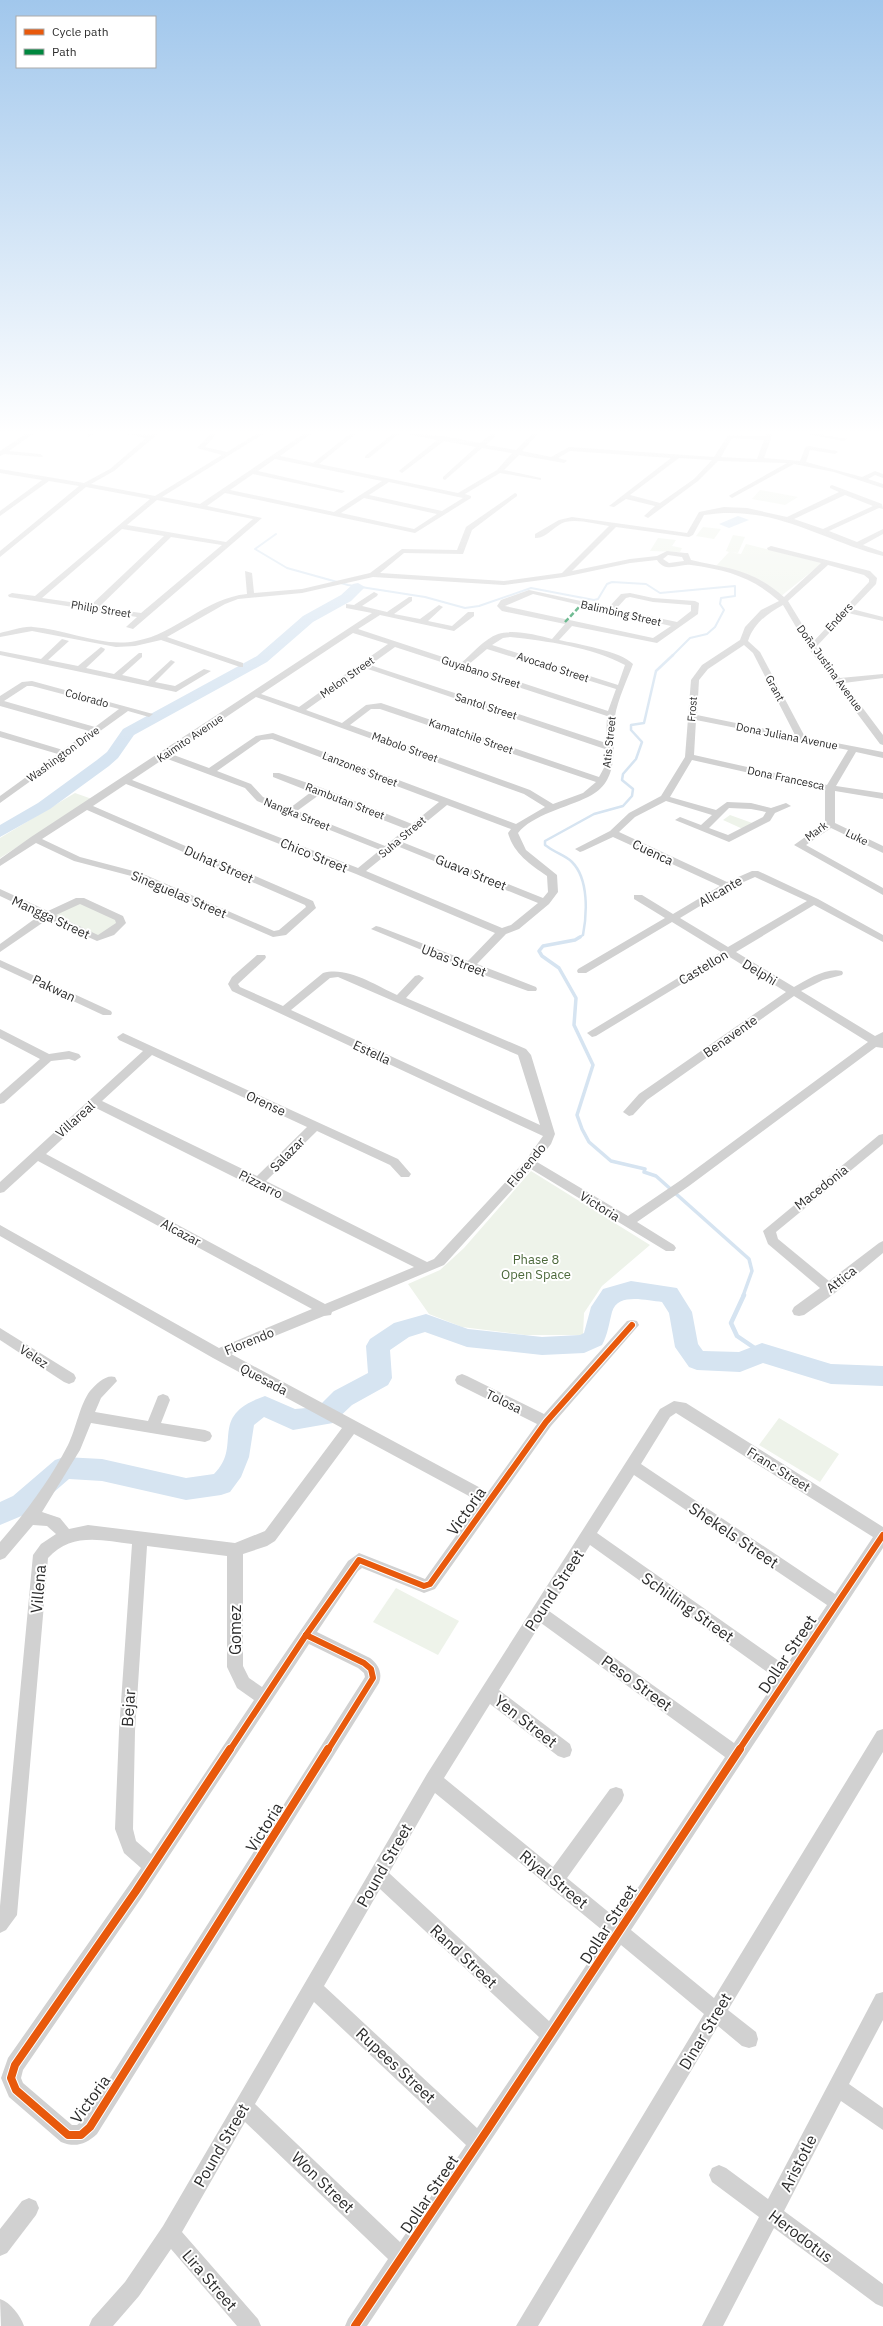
<svg xmlns="http://www.w3.org/2000/svg" width="883" height="2326" font-family="'IBM Plex Sans',sans-serif">
<rect width="100%" height="100%" fill="#fff"/>
<g fill="#eef3ea">
<polygon points="760,490 798,497 785,505 752,499"/>
<polygon points="703,527 721,529 714,539 696,536"/>
<path d="M733,535L745,537L738,553L730,552L741,554L746,544L822,563L780,597C762,576 742,572 716,566L729,552L726,551Z"/>
<polygon points="658,538 676,540 672,546 682,548 680,552 650,551"/>
<polygon points="75,793 92,799 0,858 0,838"/>
<polygon points="730,815 755,824 745,830 723,820"/>
<polygon points="80,902 117,919 116,928 96,936 51,915"/>
<polygon points="531,1171 650,1245 602,1286 584,1313 583,1335 525,1335 462,1327 429,1314 408,1284 440,1270 464,1248"/>
<polygon points="779,1418 839,1454 820,1482 759,1445"/>
<polygon points="396,1588 459,1621 438,1655 373,1622"/>
</g>
<polygon fill="#d6e4f1" points="738,516 749,520 729,528 719,524"/>
<g fill="none" stroke-linecap="round" stroke-linejoin="round">
<polyline stroke="#d6e4f1" stroke-width="2" points="276,534 255,549 287,568 348,585 425,597 465,608 479,606 531,588 594,600 598,599 607,584 612,582 646,584 660,593 735,586 735,596 721,598 720,604 724,610 715,627 707,634 690,638 672,656"/>
<path stroke="#d6e4f1" stroke-width="2.5" d="M578,938L583,935C587,914 589,879 572,862C566,856 556,853 548,847L545,845V841L594,814L623,806L632,796L633,789L622,780L623,774L636,759L642,742L631,730V725L644,723L656,671L673,655"/>
<polyline stroke="#d6e4f1" stroke-width="3.5" points="580,937 575,940 543,946 539,951 542,956 559,968 576,998 574,1025 593,1065 577,1115 582,1129 589,1142 611,1161 645,1169 644,1172 656,1176 749,1259 752,1271 743,1296"/>
<polyline stroke="#d6e4f1" stroke-width="4.5" points="744,1295 731,1323 737,1336 762,1353"/>
<g fill="#d6e4f1" fill-rule="evenodd">
<polygon points="358,583 365,587 351,601 313,622 267,662 134,735 118,758 109,766 50,809 0,837 0,825 38,803 97,760 107,752 123,729 257,656 303,616 341,595 353,584"/>
<path d="M631,1281L677,1288L692,1312L698,1344L703,1351L739,1352L762,1343L831,1364L883,1366V1386L831,1384L763,1363L740,1372L697,1370L689,1367L675,1347L669,1313L662,1302C647,1301 618,1292 612,1312C609,1323 608,1334 602,1345L584,1353L542,1355L467,1347L425,1332L409,1337L390,1350L392,1378L388,1385L352,1405L333,1423L293,1430L264,1417L254,1425L249,1457L241,1477L230,1492L221,1495L186,1500L102,1481L69,1479L31,1512L0,1525V1502L13,1496L55,1460L64,1457L102,1459L186,1478L214,1474C244,1445 206,1416 265,1396L295,1409L318,1407L334,1391L368,1373L366,1346L370,1339L394,1323L426,1314L468,1329L542,1337L580,1335L584,1333L591,1307L603,1289Z"/>
</g>
<g fill="#d1d1d1" fill-rule="evenodd">
<polygon points="27,433 34,433 9,451 40,454 43,456 42,457 4,454 0,456 0,451"/>
<polygon points="89,433 96,433 89,437 86,435"/>
<path d="M123,433L150,435L153,433H159L114,471L91,484L155,496L222,455L197,448L211,433H217L205,447L227,452L258,433H265L162,497L200,504L305,433H312L280,456L313,463L351,433H357L319,464L458,493L497,470L512,453L482,448L445,480L443,479V477L476,447L444,441L402,473L399,471L400,470L437,440L412,435L409,433L443,436L480,443L492,433H498L486,445L516,450L533,433H539L522,451L551,457L569,447L714,457L728,435L766,436L767,433H773L764,458L800,461L805,448L808,446L837,451L838,452L835,454L810,450L806,462L862,477L875,471L883,474V478L875,475L868,479L883,484V488L834,472L794,464L732,498L729,496L730,495L787,463L718,461L698,481L648,518L644,516L655,506L626,499L614,507L609,506L671,458L570,451L558,458L566,460L567,461L564,463L519,455L504,470L541,478V480L500,473L465,494L471,496V498L415,533L225,493L207,506L262,518L133,629L126,627L137,617L9,597L8,595L12,593L35,596L150,499L86,487L0,557V551L79,486L49,481L0,516V511L42,480L0,473V469L84,483L110,469L146,438ZM732,438L764,440L757,459L721,457ZM679,458L712,460L694,479L660,503L630,495ZM275,459L382,481L334,512L230,490L253,474L342,493L345,491L258,471ZM389,482L463,498L442,511L369,495ZM364,498L437,514L414,529L341,513ZM157,500L253,519L226,542L127,525ZM122,529L164,536L91,605L42,598ZM171,537L222,545L141,613L99,607Z"/>
<polygon points="394,433 400,433 369,458 365,458 365,456"/>
<polygon points="801,433 814,433 847,439 844,441"/>
<path d="M832,485L882,504L883,509L879,508L829,531L857,542L883,529V534L863,545L883,552V556C820,540 775,504 704,515L693,535L689,537L616,527L572,571L630,559L657,556L667,551L685,553H688L691,560C730,569 752,569 784,597L821,563L768,550L767,548L771,546L870,571L877,578L876,584L852,609L883,617V621L848,613L816,647L840,678L883,674V678L844,683L883,735V745L880,744L809,649L783,605C767,614 754,623 748,641L760,652L805,737L883,752V758L856,752L836,786L883,793V799L835,791V823L883,846V853L831,828L806,845L883,888V895L794,845L825,823V790L692,760L670,797L716,810L727,802L751,803L771,808L786,803L791,806L775,813L770,821L729,842L675,820L680,817L701,825L712,815L666,801L635,817L619,832L727,882L752,871H758L818,899L883,935V942L814,905L736,952L794,987C807,980 826,967 842,971L843,973L842,975L823,980L801,991L875,1036L883,1032V1048L876,1047L689,1186L637,1222L674,1245L676,1248L674,1251H666L531,1169L444,1265L332,1312L331,1315L324,1316L231,1354L488,1492L537,1424L457,1384L455,1380L457,1376L462,1374L467,1376L544,1414L627,1321L632,1320L637,1321L639,1325L551,1426L435,1589L424,1593L362,1568L358,1571L317,1632L370,1658C378,1664 383,1673 379,1683L97,2134C86,2144 76,2148 61,2142L9,2097L1,2078L8,2058L141,1868L124,1853L115,1829L119,1731L132,1544C102,1540 71,1532 48,1558L17,1915L6,1930L0,1933V1906L33,1555L41,1544L56,1534L47,1526L33,1525L5,1558L0,1560V1542C26,1512 50,1480 68,1445C76,1429 80,1404 90,1391C96,1384 106,1374 115,1377L117,1381L101,1398L95,1412L148,1421L158,1396L163,1394L168,1396L170,1400L161,1423L205,1430L210,1432L212,1436L210,1440L205,1442L91,1423L80,1450L42,1512L60,1518L69,1529L88,1525L235,1543L265,1531L342,1428L213,1358L0,1236V1225L219,1348L312,1309L38,1161L4,1192L0,1193V1182L143,1051L119,1040L117,1037L123,1033L398,1159L411,1174L409,1177H401L390,1165L317,1131L266,1181L427,1262L434,1259L526,1160L543,1136L232,991L228,984L232,977L257,955H265L266,957L265,959L238,984L240,987L283,1006L323,973C347,966 375,985 397,995L415,976L419,975L424,978L406,998L526,1049L531,1055L555,1134L551,1144L537,1162L628,1216L681,1180L868,1042L794,996L647,1100L633,1115L629,1116L623,1112L639,1094L786,992L728,956L596,1036L592,1037L587,1033L721,952L672,922L586,973H578L577,971L578,969L665,918L634,899V895H642L673,914L720,886L613,837L583,851L580,852L575,849L610,831L629,813L661,796L685,757L691,680L702,665L740,640L745,627L761,610L779,601C752,577 727,570 691,565C680,563 666,574 657,560L630,563L564,577L504,585L373,577L302,593L238,599L225,604L167,637L243,663V667H240L161,640L135,646L116,647L32,631L0,637V633C10,631 23,626 33,627C67,629 102,648 136,641C176,634 205,598 247,594L245,571L252,573L254,593L302,589L370,573L402,549L457,550L466,527L515,493L517,494V496L472,530L463,554L404,553L380,573L504,581L562,573L609,526C595,524 579,519 565,522C555,525 546,539 535,538V534L559,520L572,517L687,533L699,512L724,507L747,508L787,517L839,492L830,488V486ZM845,495L873,506L823,529L794,519ZM668,555L682,557L684,561L669,563L663,559ZM828,565L864,575L869,579V582L813,642L788,601ZM744,645L753,653L795,735L697,715L699,680L708,669ZM696,720L848,750L827,785L694,755ZM729,808L751,809L766,812L763,817L728,835L709,828ZM755,877L807,901L728,947L680,918L730,888ZM338,977L518,1055L540,1125L291,1010L330,978ZM152,1055L307,1127L257,1176L102,1101ZM96,1108L414,1267L325,1304L46,1154ZM354,1434L480,1502L425,1579L359,1553L348,1561L262,1687L249,1678L243,1666V1554L267,1546L275,1541ZM147,1546L227,1556V1667L237,1688L254,1700L151,1854L136,1841L133,1829L135,1731ZM309,1644L358,1668L364,1673L365,1677L83,2120L77,2125H72L23,2083L21,2078L23,2070L142,1897Z"/>
<path d="M529,590L609,607L621,594L630,593L653,598L695,601L699,603L698,614L657,643L572,626L559,640C577,644 621,651 633,664C627,680 618,699 615,716C611,745 622,781 588,797C568,807 532,815 518,833L526,850L557,875L558,892L549,904L519,929L506,934L477,964L536,987L537,989L536,991H528L465,968L371,929L376,926L380,927L468,961L495,933L356,874L126,784L93,806L313,901L316,908L286,935L273,937L135,877L74,861L36,843L0,866V859L31,837L372,613L346,608V604L354,605L374,592L378,594L377,596L362,606L387,612L409,597H412V601L394,614L420,619L439,605L443,607L428,621L452,626L468,612H474V616L454,631L380,615L358,629L461,663C472,654 484,639 498,634C514,629 536,635 552,639L565,624L502,611L497,606L501,600ZM533,594L671,626L653,638L505,606ZM630,597L653,602L691,605V611L677,622L616,609L626,598ZM353,633L388,644L299,707L261,694ZM510,637C547,641 591,647 625,665L618,685L492,645L503,638ZM395,647L607,716L606,743L370,665ZM487,649L616,689L608,711L468,665ZM365,668L605,749V766L599,777L381,703L366,705L342,723L306,710ZM256,697L524,794L545,807L516,824L273,733L256,736L209,768L171,754ZM371,709H380L596,782L583,793L553,804L530,790L350,725ZM272,739L439,802L412,824L322,788L279,773H273V777L311,792L290,808L263,797L251,784L217,771L261,740ZM165,758L245,788L257,801L380,850L358,868L132,780ZM319,795L406,829L385,846L297,811ZM447,805L511,829L508,833C514,854 530,864 547,876L548,892L543,898L402,842ZM87,810L305,905L306,907L279,930L274,931L141,873L80,857L42,839ZM397,846L538,903L511,925L502,928L366,871Z"/>
<polygon points="62,639 69,641 48,660 78,666 101,647 105,649 104,651 86,668 114,674 139,653 142,653 142,657 122,675 148,681 171,660 175,662 155,682 175,686 204,669 211,671 176,692 0,655 0,651 41,659"/>
<path d="M32,681L153,714L149,717L128,711L0,803V796L58,754L0,737V731L63,750L89,731L0,706V696L22,682ZM27,686H32L119,709L95,727L4,701Z"/>
<path d="M0,889L48,911L76,898H84L123,916L126,923L114,935L97,941L48,919L0,952V944L40,915L0,896ZM80,904L115,920L116,923L98,935L56,915Z"/>
<polygon points="0,960 111,1011 112,1013 111,1015 103,1015 0,967"/>
<polygon points="0,1029 49,1054 69,1051 79,1054 81,1057 75,1061 69,1059 51,1061 4,1103 0,1104 0,1094 40,1059 0,1038"/>
<polygon points="883,1134 883,1144 776,1232 778,1239 829,1281 879,1243 883,1241 883,1253 835,1293 804,1315 799,1316 794,1315 792,1311 794,1307 820,1288 768,1244 763,1231 879,1135"/>
<polygon points="0,1328 74,1374 76,1378 74,1382 69,1384 64,1382 0,1340"/>
<path d="M674,1401L686,1403L883,1527V1548L631,1930L714,1998L877,1731L883,1729V1752L728,2010L756,2032L758,2039L756,2046L749,2048L742,2046L718,2026L538,2326H516L704,2014L621,1945L367,2326H345L348,2319L388,2259L245,2122L182,2232L258,2319L261,2326H237L171,2249L139,2296L113,2326H89L92,2319L125,2282L163,2226L427,1774L660,1409ZM676,1413L873,1537L835,1594L641,1464L670,1417ZM634,1475L827,1605L786,1666L597,1533ZM590,1545L777,1679L734,1743L549,1611ZM541,1623L725,1757L617,1919L567,1878L622,1801L624,1795L622,1789L616,1787L610,1789L553,1867L444,1778L490,1704L558,1756L564,1758L570,1756L572,1750L570,1744L499,1690ZM435,1793L607,1934L549,2021L389,1873ZM380,1889L539,2037L477,2128L324,1986ZM314,2002L466,2145L400,2242L255,2104Z"/>
<polygon points="883,1992 883,2020 849,2084 883,2108 883,2130 841,2101 784,2211 883,2284 883,2307 876,2304 774,2228 723,2326 702,2326 759,2217 712,2182 709,2175 712,2168 719,2165 726,2168 768,2199 876,1994"/>
<polygon points="29,2198 36,2201 39,2208 36,2215 7,2253 0,2256 0,2229 22,2201"/>
<path d="M0,2299C11,2303 20,2315 24,2326H1Z"/>
</g>
<polyline stroke="#00873e" stroke-width="2.5" stroke-dasharray="5 2.5" stroke-linecap="butt" points="565,622 582,604"/>
<g stroke="#fff" stroke-width="8">
<g id="cycleway-far1">
<polyline points="306,1635 364,1663 371,1669 373,1678 328,1750"/>
<polyline points="306,1635 359,1560 424,1586 430,1584 546,1422 632,1325"/>
<polyline points="230,1750 306,1635"/>
<polyline points="739,1750 883,1535"/>
</g>
</g>
<g stroke="#fff" stroke-width="10">
<g id="cycleway">
<polyline points="230,1749 136,1891 15,2065 11,2078 16,2090 68,2135 81,2135 90,2127 328,1749"/>
<polyline points="355,2326 488,2129 740,1749"/>
</g>
</g>
<use href="#cycleway-far1" stroke="#e8590c" stroke-width="6"/>
<use href="#cycleway" stroke="#e8590c" stroke-width="8"/>
</g>
<linearGradient id="sky" x2="0" y2="1"><stop stop-color="#a1c7ec"/><stop offset="0.57" stop-color="#fff"/><stop offset="1" stop-color="#fff" stop-opacity="0"/></linearGradient>
<rect width="883" height="758" fill="url(#sky)"/>
<g text-anchor="middle" stroke-width="4" stroke-linejoin="round" paint-order="stroke">
<g font-size="11" fill="#2c2c2c" stroke="#fff">
<text transform="translate(101 609) rotate(9)" y="4">Philip Street</text>
<text transform="translate(621 613) rotate(13)" y="4">Balimbing Street</text>
<text transform="translate(839 617) rotate(-47)" y="4">Enders</text>
<text transform="translate(553 667) rotate(18)" y="4">Avocado Street</text>
<text transform="translate(830 668) rotate(54)" y="4">Doña Justina Avenue</text>
<text transform="translate(481 672) rotate(18)" y="4">Guyabano Street</text>
<text transform="translate(347 677) rotate(-35)" y="4">Melon Street</text>
<text transform="translate(775 688) rotate(62)" y="4">Grant</text>
<text transform="translate(87 698) rotate(15)" y="4">Colorado</text>
<text transform="translate(486 706) rotate(18)" y="4">Santol Street</text>
<text transform="translate(692 709) rotate(-85)" y="4">Frost</text>
<text transform="translate(471 736) rotate(19)" y="4">Kamatchile Street</text>
<text transform="translate(787 736) rotate(11)" y="4">Dona Juliana Avenue</text>
<text transform="translate(190 738) rotate(-34)" y="4">Kaimito Avenue</text>
<text transform="translate(609 742) rotate(-84)" y="4">Atis Street</text>
<text transform="translate(405 747) rotate(20)" y="4">Mabolo Street</text>
<text transform="translate(63 754) rotate(-36)" y="4">Washington Drive</text>
<text transform="translate(360 769) rotate(21)" y="4">Lanzones Street</text>
<text transform="translate(786 778) rotate(12)" y="4">Dona Francesca</text>
<text transform="translate(345 801) rotate(21)" y="4">Rambutan Street</text>
<text transform="translate(297 814) rotate(22)" y="4">Nangka Street</text>
<text transform="translate(816 831) rotate(-36)" y="4">Mark</text>
<text transform="translate(402 837) rotate(-40)" y="4">Suha Street</text>
<text transform="translate(857 837) rotate(26)" y="4">Luke</text>
</g>
<g font-size="13" fill="#2c2c2c" stroke="#fff">
<text transform="translate(653 852) rotate(25)" y="5">Cuenca</text>
<text transform="translate(314 855) rotate(22)" y="5">Chico Street</text>
<text transform="translate(219 864) rotate(24)" y="5">Duhat Street</text>
<text transform="translate(471 872) rotate(22)" y="5">Guava Street</text>
<text transform="translate(720 891) rotate(-30)" y="5">Alicante</text>
<text transform="translate(179 894) rotate(23)" y="5">Sineguelas Street</text>
<text transform="translate(51 917) rotate(25)" y="5">Mangga Street</text>
<text transform="translate(454 960) rotate(21)" y="5">Ubas Street</text>
<text transform="translate(703 967) rotate(-31)" y="5">Castellon</text>
<text transform="translate(760 972) rotate(31)" y="5">Delphi</text>
<text transform="translate(54 988) rotate(25)" y="5">Pakwan</text>
<text transform="translate(730 1036) rotate(-35)" y="5">Benavente</text>
<text transform="translate(372 1052) rotate(25)" y="5">Estella</text>
<text transform="translate(266 1103) rotate(25)" y="5">Orense</text>
<text transform="translate(75 1119) rotate(-42)" y="5">Villareal</text>
<text transform="translate(287 1154) rotate(-45)" y="5">Salazar</text>
<text transform="translate(526 1165) rotate(-50)" y="5">Florendo</text>
<text transform="translate(261 1184) rotate(27)" y="5">Pizzarro</text>
<text transform="translate(821 1187) rotate(-38)" y="5">Macedonia</text>
<text transform="translate(600 1206) rotate(32)" y="5">Victoria</text>
<text transform="translate(181 1232) rotate(28)" y="5">Alcazar</text>
<text transform="translate(841 1279) rotate(-38)" y="5">Attica</text>
<text transform="translate(249 1341) rotate(-22)" y="5">Florendo</text>
<text transform="translate(34 1356) rotate(33)" y="5">Velez</text>
<text transform="translate(264 1379) rotate(28)" y="5">Quesada</text>
<text transform="translate(504 1401) rotate(26)" y="5">Tolosa</text>
<text transform="translate(779 1469) rotate(32)" y="5">Franc Street</text>
</g>
<g font-size="13" fill="#4b683a" stroke="#fff">
<text x="536" y="1264">Phase 8<tspan x="536" dy="15">Open Space</tspan></text>
</g>
<g font-size="16" fill="#2c2c2c" stroke="#fff">
<text transform="translate(466 1511) rotate(-55)" y="6">Victoria</text>
<text transform="translate(734 1535) rotate(34)" y="6">Shekels Street</text>
<text transform="translate(38 1589) rotate(-85)" y="6">Villena</text>
<text transform="translate(554 1590) rotate(-57)" y="6">Pound Street</text>
<text transform="translate(688 1607) rotate(35)" y="6">Schilling Street</text>
<text transform="translate(235 1630) rotate(-90)" y="6">Gomez</text>
<text transform="translate(787 1654) rotate(-56)" y="6">Dollar Street</text>
<text transform="translate(637 1683) rotate(36)" y="6">Peso Street</text>
<text transform="translate(128 1708) rotate(-86)" y="6">Bejar</text>
<text transform="translate(526 1721) rotate(38)" y="6">Yen Street</text>
<text transform="translate(264 1827) rotate(-58)" y="6">Victoria</text>
<text transform="translate(384 1865) rotate(-60)" y="6">Pound Street</text>
<text transform="translate(554 1879) rotate(39)" y="6">Riyal Street</text>
<text transform="translate(608 1924) rotate(-57)" y="6">Dollar Street</text>
<text transform="translate(464 1956) rotate(43)" y="6">Rand Street</text>
<text transform="translate(705 2031) rotate(-59)" y="6">Dinar Street</text>
<text transform="translate(396 2065) rotate(43)" y="6">Rupees Street</text>
<text transform="translate(90 2099) rotate(-54)" y="6">Victoria</text>
<text transform="translate(221 2145) rotate(-60)" y="6">Pound Street</text>
<text transform="translate(798 2163) rotate(-63)" y="6">Aristotle</text>
<text transform="translate(323 2182) rotate(44)" y="6">Won Street</text>
<text transform="translate(429 2194) rotate(-56)" y="6">Dollar Street</text>
<text transform="translate(801 2236) rotate(37)" y="6">Herodotus</text>
<text transform="translate(210 2280) rotate(49)" y="6">Lira Street</text>
</g>
</g>
<rect x="16" y="16" width="140" height="52" fill="#ffffff" stroke="#ababab"/>
<rect x="24" y="29" width="20" height="6" fill="#e8590c" stroke="#ababab"/>
<text x="52" y="36" font-size="12" fill="#2c2c2c">Cycle path</text>
<rect x="24" y="49" width="20" height="6" fill="#00873e" stroke="#ababab"/>
<text x="52" y="56" font-size="12" fill="#2c2c2c">Path</text>
</svg>
